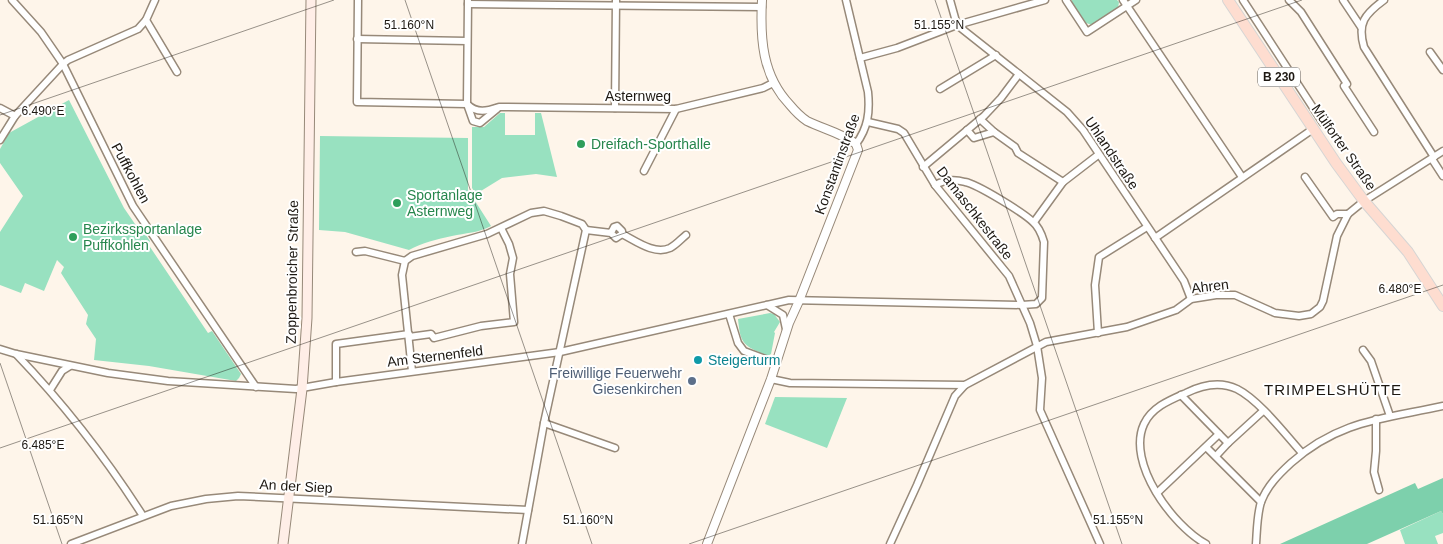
<svg xmlns="http://www.w3.org/2000/svg" width="1443" height="544" font-family="Helvetica,sans-serif">
<rect width="100%" height="100%" fill="#fef5ea"/>
<g fill="#98e1c0">
<polygon points="1072,0 1117,0 1119,2 1118,8 1092,25 1086,23 1072,3"/>
<polygon points="69,100 124,208 135,224 139,225 150,241 148,244 208,333 212,331 241,374 239,378 236,381 149,366 94,360 96,339 86,324 88,315 61,273 64,267 57,260 44,291 25,283 21,293 0,285 0,232 23,196 0,163 0,149 9,133"/>
<polygon points="500,113 505,113 505,135 535,135 535,113 541,113 557,177 536,174 502,178 476,194 472,188 472,127 484,127"/>
<path d="M320,136L468,138V190L491,226C479,233 465,233 452,236C437,239 422,243 409,250L345,232L319,230Z"/>
<path d="M770,313L774,314L780,322L774,332L775,333L771,354L766,357L759,355V352C741,345 740,338 738,319Z"/>
<polygon points="775,397 847,398 827,448 765,424"/>
<polygon points="1441,511 1443,514 1443,533 1435,536 1438,544 1405,544 1400,530"/>
</g>
<polygon fill="#7dd0ac" points="1443,478 1443,514 1441,511 1367,544 1280,544 1415,483 1418,489"/>
<g fill="none" stroke-linecap="round" stroke-linejoin="round">
<g stroke="#978979" stroke-width="9">
<g id="minor">
<polyline points="12,0 41,32 63,64 133,206 256,387"/>
<path d="M358,0L357,102L467,104C477,114 487,111 499,107L676,109L763,88L773,83"/>
<path d="M846,0L868,92C870,112 868,128 856,144"/>
<polyline points="950,0 957,25 1067,112 1083,130 1184,281 1191,299"/>
<polyline points="1066,0 1087,32 1136,0"/>
<polyline points="1123,0 1242,177"/>
<polyline points="1243,0 1323,123"/>
<polyline points="1289,0 1301,12 1347,84 1344,86 1374,132"/>
<polyline points="1343,0 1361,27"/>
<path d="M1384,0C1365,14 1357,23 1364,47L1434,157"/>
<polyline points="468,1 467,104 473,121 480,123 497,109"/>
<polyline points="468,4 762,7"/>
<polyline points="146,20 177,72"/>
<polyline points="357,39 467,41"/>
<polyline points="1430,52 1443,70"/>
<polyline points="860,58 897,48 957,25 1045,0"/>
<polyline points="940,89 996,55"/>
<polyline points="0,108 15,116"/>
<polyline points="615,108 616,0"/>
<polyline points="980,119 994,132"/>
<polyline points="868,122 898,129 904,133 935,185 1009,276 1030,323 1037,346 1042,378 1040,410 1100,544"/>
<polyline points="967,130 974,138 994,132 1015,147 1018,153 1063,182"/>
<polyline points="0,140 15,116 63,64 68,60 138,29 146,20 155,0"/>
<polyline points="1432,159 1443,176"/>
<polyline points="923,167 984,116 1001,98 1019,74"/>
<polyline points="644,171 676,109"/>
<polyline points="1305,177 1333,217 1337,214 1348,214"/>
<polyline points="1034,222 1063,182 1098,155"/>
<polyline points="586,230 611,233 616,238 622,234 622,231 617,226 614,227 611,233"/>
<path d="M622,234C636,241 654,255 670,248C676,245 681,239 686,235"/>
<polyline points="1155,238 1313,129"/>
<polyline points="356,252 365,251 405,261"/>
<polyline points="767,305 783,315 786,329"/>
<polyline points="729,314 738,343 744,351 776,363"/>
<polyline points="1098,333 1095,285 1099,257 1147,227"/>
<polyline points="409,337 431,334 434,338 481,326 514,322 510,274 513,258 509,244 501,228"/>
<path d="M0,349L16,354L108,373L168,381L296,389L336,382L560,352L789,300L1022,305L1036,304L1042,298L1044,242C1042,235 1039,227 1033,222C1024,213 977,184 965,182C955,179 944,180 935,185"/>
<polyline points="1363,350 1371,361 1390,416"/>
<path d="M16,354C63,403 106,458 143,516"/>
<polyline points="412,371 402,275 405,261 412,256 487,234 531,213 544,211 561,216 582,224 586,230 544,423 522,544"/>
<polyline points="771,379 790,383 965,385 1046,342 1127,327 1176,310 1191,299 1216,295 1235,295 1275,313 1299,316 1311,314 1320,307 1323,301 1337,236 1348,214 1364,201 1443,151"/>
<polyline points="336,382 336,344 409,334"/>
<polyline points="50,390 62,371 70,366"/>
<polyline points="1181,395 1219,434"/>
<polyline points="1376,419 1376,451 1374,472 1379,490"/>
<polyline points="544,423 615,448"/>
<polyline points="1206,447 1261,502"/>
<polyline points="1216,456 1228,443"/>
<polyline points="1157,493 1219,434 1228,443 1263,411"/>
<polyline points="71,544 171,506 206,499 238,496 528,510"/>
<polyline points="890,544 917,485 955,396 965,385"/>
<path d="M1206,544C1173,526 1126,463 1144,424C1152,407 1170,400 1186,393C1202,385 1220,381 1237,389C1259,400 1285,434 1302,453"/>
<path d="M1256,544C1257,530 1257,515 1261,502C1267,486 1279,474 1291,463C1339,420 1384,419 1443,406"/>
</g>
</g>
<g stroke="#978979" stroke-width="10">
<path id="tertiary" d="M707,544L771,379L789,323L799,301L858,150L856,144C842,133 823,129 807,121C801,117 795,111 790,105C762,76 760,38 762,0"/>
</g>
<g stroke="#978979" stroke-width="11">
<polyline id="secondary" points="283,544 302,389 307,318 311,0"/>
</g>
<g stroke="#d6d5d4" stroke-width="12">
<polyline id="primary" points="1228,0 1336,163 1364,201 1408,252 1443,306"/>
</g>
<use href="#minor" stroke="#fff" stroke-width="6"/>
<use href="#tertiary" stroke="#fff" stroke-width="8"/>
<use href="#secondary" stroke="#ffeee7" stroke-width="9"/>
<use href="#primary" stroke="#feddd0" stroke-width="10"/>
</g>
<path fill="none" stroke="#1d1812" stroke-width="1" stroke-opacity="0.45" d="M405,0L592,544M935,0L1122,544M0,115L334,0M0,363L62,544M0,448L1302,0M689,544L1443,285"/>
<g fill="#2e9e5b" stroke="#fff" stroke-width="2">
<circle cx="581" cy="144" r="5"/>
<circle cx="397" cy="203" r="5"/>
<circle cx="73" cy="237" r="5"/>
</g>
<circle fill="#0f9aa8" stroke="#fff" stroke-width="2" cx="698" cy="360" r="5"/>
<circle fill="#5c6f8a" stroke="#fff" stroke-width="2" cx="692" cy="381" r="5"/>
<g text-anchor="middle" stroke-width="4" stroke-linejoin="round" paint-order="stroke">
<rect fill="#fff" stroke="#615d59" stroke-width="1" x="1258" y="67.5" width="42" height="19" rx="4"/>
<g font-size="12" font-weight="bold" fill="#1d1812">
<text x="1279" y="81">B 230</text>
</g>
<g font-size="14" fill="#1d1812" stroke="#fff">
<text x="638" y="101">Asternweg</text>
<text transform="translate(1344 147) rotate(55)" y="5">Mülforter Straße</text>
<text transform="translate(1112 153) rotate(56)" y="5">Uhlandstraße</text>
<text transform="translate(837 164) rotate(-70)" y="5">Konstantinstraße</text>
<text transform="translate(131 173) rotate(62)" y="5">Puffkohlen</text>
<text transform="translate(975 213) rotate(52)" y="5">Damaschkestraße</text>
<text transform="translate(292 272) rotate(-89)" y="5">Zoppenbroicher Straße</text>
<text transform="translate(1210 286) rotate(-7)" y="5">Ahren</text>
<text transform="translate(435 356) rotate(-7)" y="5">Am Sternenfeld</text>
<text transform="translate(296 486) rotate(3)" y="5">An der Siep</text>
</g>
<g font-size="14" fill="#27864d" stroke="#fff" text-anchor="start">
<text x="591" y="149">Dreifach-Sporthalle</text>
<text x="407" y="200">Sportanlage<tspan x="407" dy="16">Asternweg</tspan></text>
<text x="83" y="234">Bezirkssportanlage<tspan x="83" dy="16">Puffkohlen</tspan></text>
</g>
<g font-size="14" fill="#0d838f" stroke="#fff" text-anchor="start">
<text x="708" y="365">Steigerturm</text>
</g>
<g font-size="14" fill="#4e5e75" stroke="#fff" text-anchor="end">
<text x="682" y="378">Freiwillige Feuerwehr<tspan x="682" dy="16">Giesenkirchen</tspan></text>
</g>
<g font-size="15" letter-spacing="1" fill="#1d1812" stroke="#fff">
<text x="1333" y="395">TRIMPELSHÜTTE</text>
</g>
</g>
<g font-size="12" text-anchor="middle" fill="#1d1812" stroke="#fff" stroke-width="4" stroke-linejoin="round" paint-order="stroke">
<text x="409" y="29">51.160°N</text>
<text x="939" y="29">51.155°N</text>
<text x="43" y="115">6.490°E</text>
<text x="1400" y="293">6.480°E</text>
<text x="43" y="449">6.485°E</text>
<text x="58" y="524">51.165°N</text>
<text x="588" y="524">51.160°N</text>
<text x="1118" y="524">51.155°N</text>
</g>
</svg>
